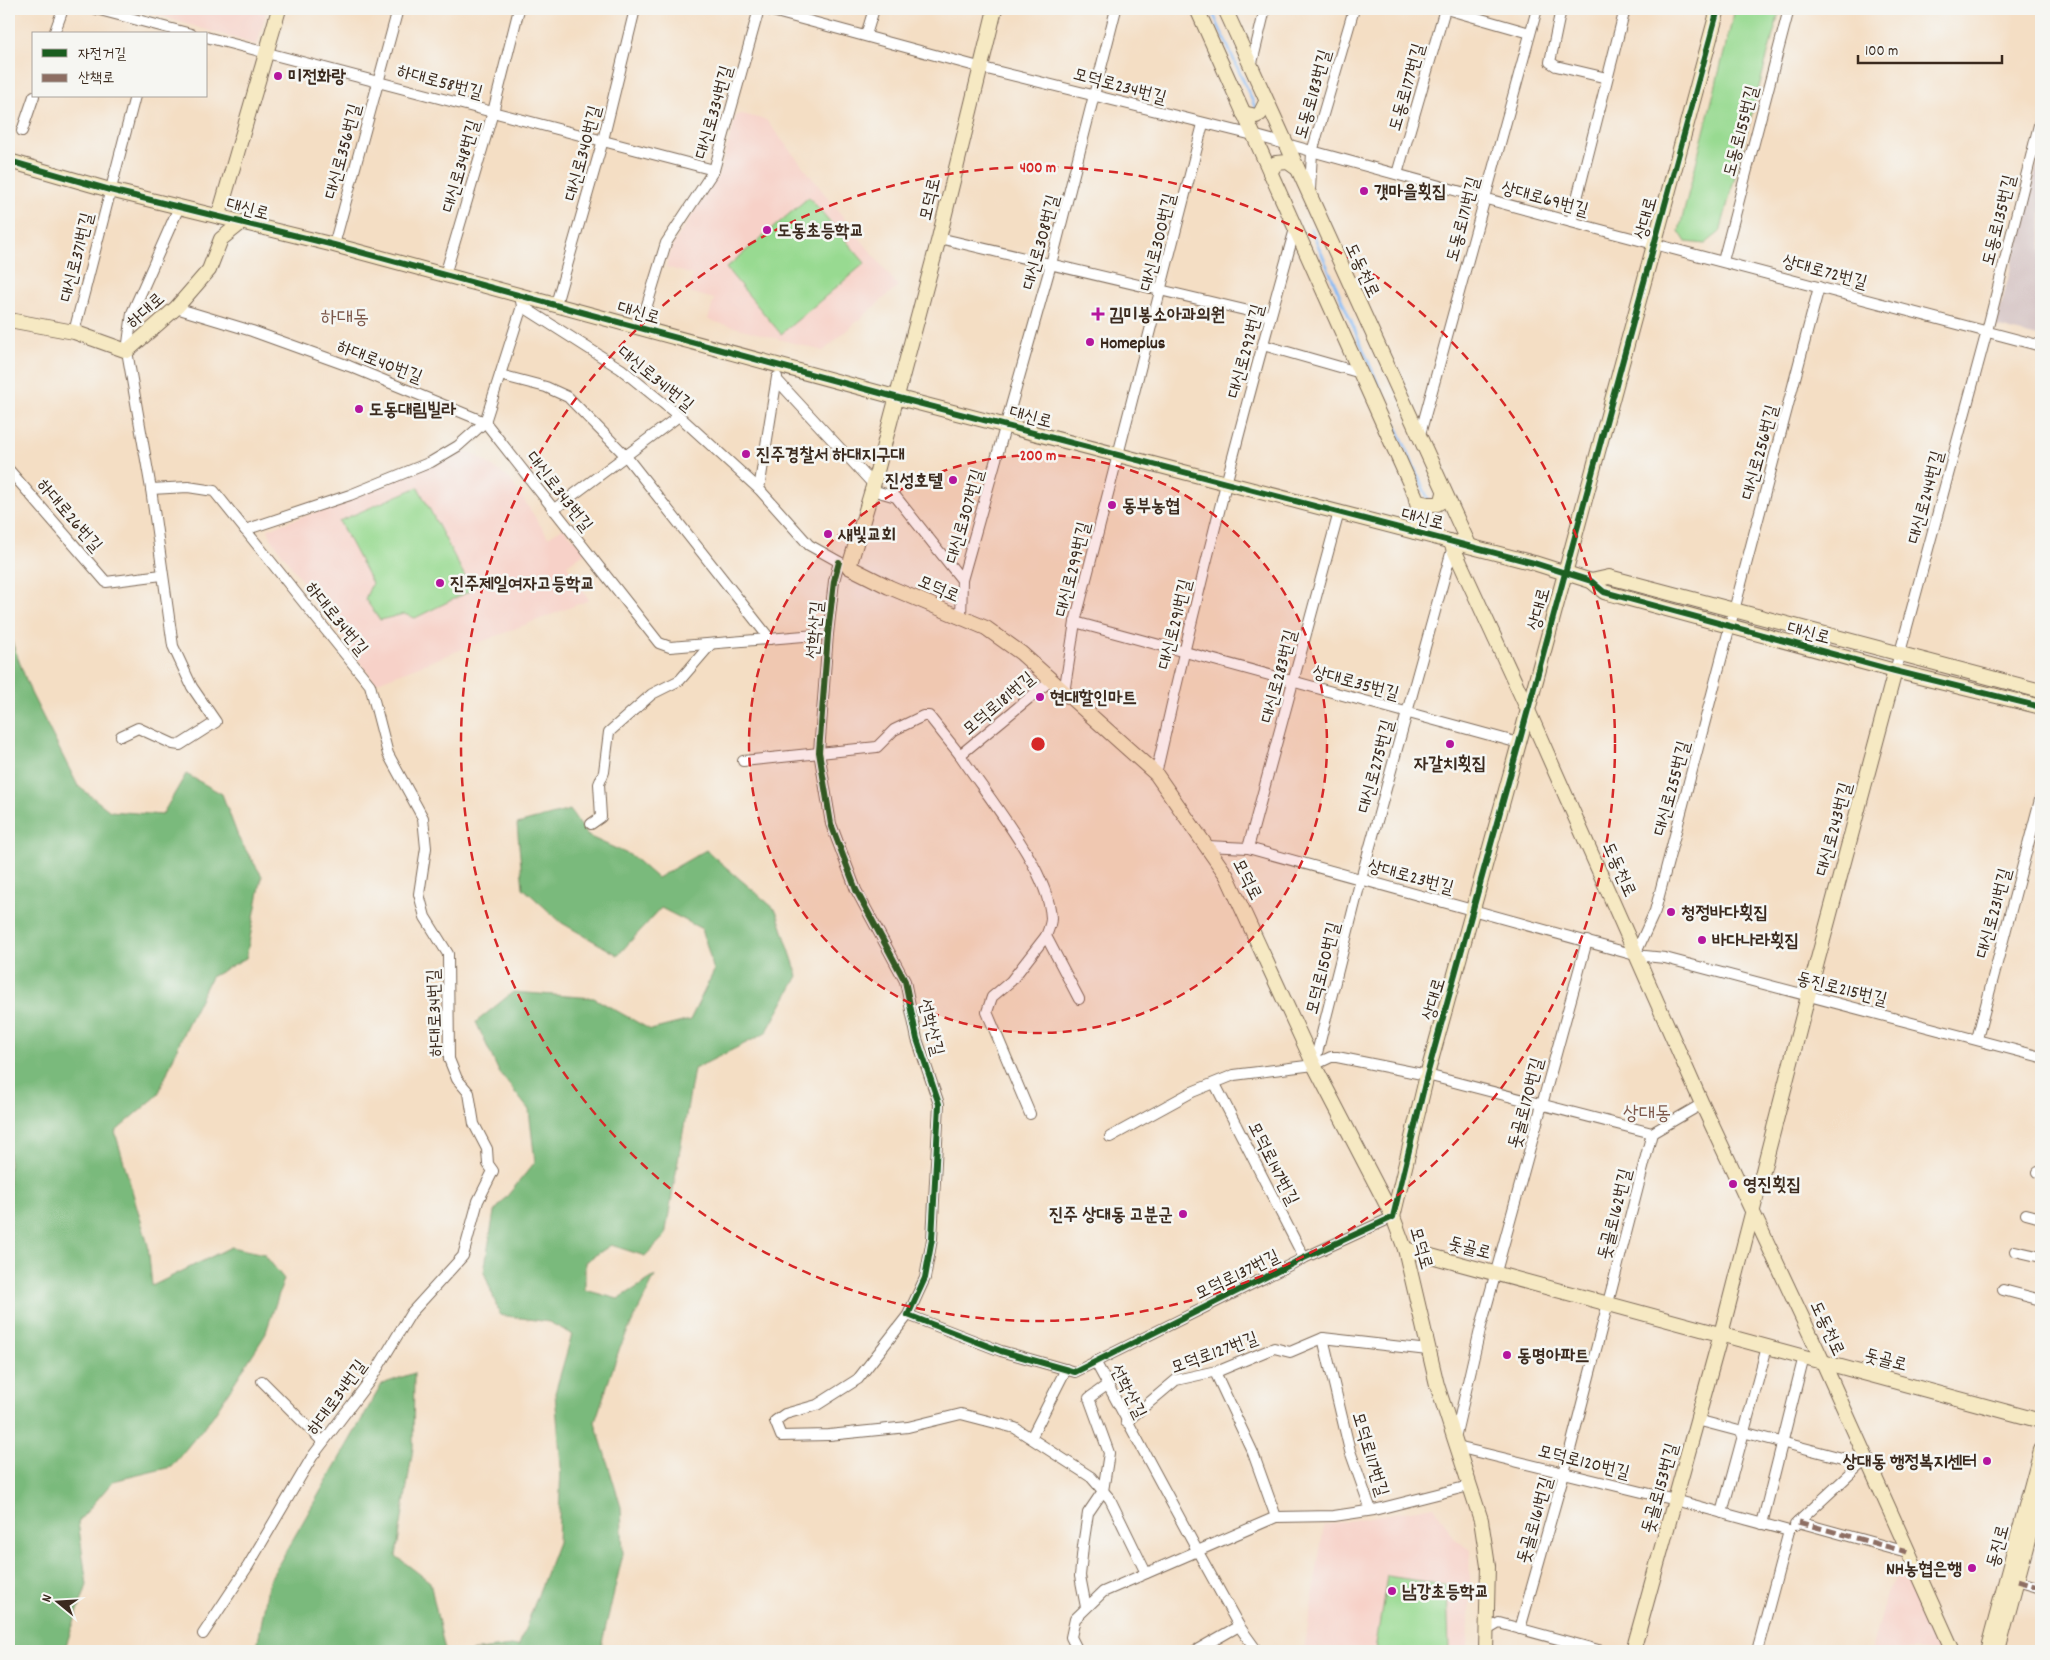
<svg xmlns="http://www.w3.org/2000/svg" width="2050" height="1660" font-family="Dekko,'Poor Story',sans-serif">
<rect width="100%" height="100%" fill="#f6f6f2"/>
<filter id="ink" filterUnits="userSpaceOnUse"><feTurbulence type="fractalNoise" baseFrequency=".02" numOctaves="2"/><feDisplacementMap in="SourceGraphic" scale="10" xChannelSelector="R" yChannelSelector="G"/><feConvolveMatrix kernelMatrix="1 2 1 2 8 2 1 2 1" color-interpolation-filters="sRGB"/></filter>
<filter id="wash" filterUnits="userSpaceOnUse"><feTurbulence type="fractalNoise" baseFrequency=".0096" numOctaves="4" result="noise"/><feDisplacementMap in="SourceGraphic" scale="20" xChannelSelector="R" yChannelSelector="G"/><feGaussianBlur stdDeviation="1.12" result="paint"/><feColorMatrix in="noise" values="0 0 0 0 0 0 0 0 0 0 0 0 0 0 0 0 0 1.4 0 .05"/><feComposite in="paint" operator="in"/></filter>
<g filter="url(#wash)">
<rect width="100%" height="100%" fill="#f4dec4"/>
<g fill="#f7d1c8">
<polygon points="137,9 267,9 257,45"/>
<polygon points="742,114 766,120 898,286 823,351 708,320 714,299 689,292 693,275 666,267 673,244 720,172 736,115"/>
<polygon points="464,452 471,452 510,479 548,537 563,528 587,551 567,565 589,600 375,683 271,538 268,529 336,505"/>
<polygon points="1434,1506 1454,1538 1471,1550 1468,1651 1304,1651 1324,1525"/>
<polygon points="1901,1569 1940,1651 1871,1651 1886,1594"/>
</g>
<polygon fill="#d2bfc0" points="2041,149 2041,338 1996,326"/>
<g fill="#98da91" stroke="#6a8258">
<polygon points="1735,9 1780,9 1720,232 1705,244 1686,242 1679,231"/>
<polygon points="809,197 865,263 781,334 726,268"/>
<polygon points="418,487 472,590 415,618 404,614 380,620 365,599 372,583 339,521"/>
<polygon points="1387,1576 1447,1585 1449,1651 1375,1651"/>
</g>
<g fill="#7aba7b" stroke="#5a724c">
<polygon points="9,634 31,693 78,786 110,811 162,815 186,774 222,794 239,839 262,876 246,958 211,977 185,1029 158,1095 115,1132 148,1245 152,1286 231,1247 264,1254 284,1279 265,1335 213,1416 171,1467 113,1481 78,1522 87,1585 64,1651 9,1651"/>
<polygon points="570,810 588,836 632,856 657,878 706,850 776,910 798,976 766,1033 694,1069 665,1236 645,1256 611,1245 585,1262 585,1290 618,1299 655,1276 620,1347 595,1422 621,1507 623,1554 600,1651 471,1651 519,1645 558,1542 561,1466 555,1393 572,1334 549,1322 500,1315 484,1272 494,1212 535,1162 529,1110 499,1072 476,1022 513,992 594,998 651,1030 690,1020 714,971 702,929 661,908 618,955 562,923 523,888 517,824"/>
<polygon points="414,1373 413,1448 396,1556 430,1582 445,1651 259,1651 258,1642 269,1581 382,1384"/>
</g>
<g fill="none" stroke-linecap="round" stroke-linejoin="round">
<g stroke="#86baf4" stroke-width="3">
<polyline points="1211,9 1256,109"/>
<polyline points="1311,229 1428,499"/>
</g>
</g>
</g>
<g filter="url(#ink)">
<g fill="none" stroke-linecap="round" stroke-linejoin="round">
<g stroke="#7c6958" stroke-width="12">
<g id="street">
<polyline points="96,9 191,34"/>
<polyline points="765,9 979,67 1253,135 1571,222 2041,346"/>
<polyline points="1446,9 1530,33"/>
<polyline points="1561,9 1550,62 1556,66 1607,78"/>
<polyline points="54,34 63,9"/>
<polyline points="866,35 874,9"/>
<polyline points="206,37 714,170"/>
<polyline points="1251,67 1265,9"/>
<polyline points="22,131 34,96"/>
<polyline points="1397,174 1445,9"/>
<polyline points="1310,190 1312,152 1354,9"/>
<polyline points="1571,222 1625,9"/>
<polyline points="939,238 1270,316"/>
<polyline points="334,245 398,9"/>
<polyline points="1723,261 1789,9"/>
<polyline points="445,275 493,112 519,9"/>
<polyline points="556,304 603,140 635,9"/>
<polyline points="522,306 621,369 679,416 759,489 809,545 843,564"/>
<polyline points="176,308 252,331 349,366 485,422 659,643 670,647 828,634"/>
<polyline points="640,328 666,243 714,170 759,9"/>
<polyline points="74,332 135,96"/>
<polyline points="1263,345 1361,373"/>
<polyline points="500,375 546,387 568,397 625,455 770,639"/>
<polyline points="777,380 873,484"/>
<polyline points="485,422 522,306 521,301"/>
<polyline points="1419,438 1537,9"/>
<polyline points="9,470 106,582 162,575"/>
<polyline points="151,489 188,487 214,491 370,685 388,754 423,818 426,848 419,894 425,917 448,954 449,1059 457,1079 469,1093 474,1124 487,1149 488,1164 493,1171 478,1201 463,1256 411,1313 371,1379 312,1457 248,1566 203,1634"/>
<polyline points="759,489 777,377"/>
<polyline points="872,490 896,497 962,580"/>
<polyline points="553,510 679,416"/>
<polyline points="245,530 350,495 431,462 458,446 485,422"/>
<polyline points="839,562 834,581 828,634 819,752 831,824 856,890 905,981 917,1039 939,1104 932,1239 925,1278 908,1315 1001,1351 1075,1372 1304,1258 1393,1217"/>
<polyline points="961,618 962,580 1051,264 1116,9"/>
<polyline points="1075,622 1519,743"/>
<polyline points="1895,671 1987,331 2041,117"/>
<polyline points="1064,693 1075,622 1203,124"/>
<polyline points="121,736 138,728 173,744 180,745 216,722 192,687 173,646 151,489 127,351 132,313 179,207"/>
<path d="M960,755C987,796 1049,870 1051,918C1051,924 1048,931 1046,936L1079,999"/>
<polyline points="743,761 877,747 894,730 923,716 929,716 960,755 1050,681"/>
<path d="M1156,774C1197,591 1244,409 1295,229"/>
<polyline points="591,824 601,817 599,784 604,772 609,732 652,694 680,680 711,644"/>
<polyline points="1207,846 1248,848 1635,955 1665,958 2041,1057"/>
<polyline points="1248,848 1339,512"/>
<polyline points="1635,955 1655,911 1819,287"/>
<polyline points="1977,1039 2041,796"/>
<polyline points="1314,1065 1361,879 1453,546"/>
<polyline points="1215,1084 1304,1258"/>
<polyline points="1030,1114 987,1012 992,997 1011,981 1046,936"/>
<polyline points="1110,1137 1192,1092 1234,1075 1314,1065 1331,1057 1337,1057 1427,1075 1652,1133 1702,1104"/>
<polyline points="2038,1172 2041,1173"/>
<polyline points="2026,1214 2041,1218"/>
<polyline points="2015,1251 2041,1257"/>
<polyline points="2003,1290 2041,1300"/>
<polyline points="908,1315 858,1379 817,1405 785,1414 775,1421 781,1436 829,1435 908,1427 961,1414 1015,1428 1091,1477 1110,1499 1146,1573"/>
<polyline points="1323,1338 1350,1451 1371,1510"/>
<polyline points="1095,1361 1197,1550 1239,1626 1257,1651"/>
<polyline points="1215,1372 1253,1453 1276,1517"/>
<polyline points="262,1381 323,1442"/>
<polyline points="1697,1420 1861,1463"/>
<polyline points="1126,1422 1176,1380 1221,1370 1274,1348 1290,1352 1323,1338 1428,1350"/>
<polyline points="1031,1438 1066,1369"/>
<polyline points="1455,1438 1480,1330 1587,941"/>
<polyline points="1457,1447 1675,1500 1789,1531"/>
<polyline points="1722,1513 1767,1347"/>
<polyline points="1798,1522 1907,1552"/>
<polyline points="1762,1524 1804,1356"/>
<polyline points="1795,1525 1865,1460"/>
<polyline points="2017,1581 2041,1588"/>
<polyline points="1086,1607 1080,1576 1083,1546 1088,1513 1103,1491 1109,1453 1089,1398 1107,1385"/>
<polyline points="1520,1629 1564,1473 1652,1133"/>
<polyline points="1487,1630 1499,1623 1602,1651"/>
<polyline points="1078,1651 1071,1637 1075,1619 1103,1592 1276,1517 1334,1516 1374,1510 1469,1486"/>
<polyline points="1195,1651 1239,1626"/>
<polyline points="1757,1651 1789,1531"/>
</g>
</g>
<g stroke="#7c6958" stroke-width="16">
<g id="secondary">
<polyline points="995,9 939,238 872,490 849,567 889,587 986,628 1021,653 1156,774 1227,876 1314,1065 1393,1217 1405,1249 1437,1385 1481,1520 1488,1566 1486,1651"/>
<polyline points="1197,9 1415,495 1419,512 1415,532"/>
<polyline points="1225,9 1469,545"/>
<polyline points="1243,113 1256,116 1260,114 1266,102"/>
<polyline points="9,161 110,190 334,245 895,397 1534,563 1591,581 1604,592 1895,671 2041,707"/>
<polyline points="1270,173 1276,163 1288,162 1295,167"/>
<polyline points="219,215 279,9"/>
<polyline points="9,320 74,332 127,351 176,308 209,270 221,239 241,223"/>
<polyline points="1417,502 1428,504 1437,504 1442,501 1444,493"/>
<polyline points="1450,541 1527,708 1702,1104 1823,1362 1953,1651"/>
<polyline points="1591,581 1609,577 2041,691"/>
<polyline points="1393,1217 1427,1075 1519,743 1718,9"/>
<polyline points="1405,1249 2041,1421"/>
<polyline points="1633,1651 1721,1334 1808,996 1895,671"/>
<polyline points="1987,1651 2041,1450"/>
<polyline points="1998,1651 2041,1491"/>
</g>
</g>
<use href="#street" stroke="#fff" stroke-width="10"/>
<use href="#secondary" stroke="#f6e9c3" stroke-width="14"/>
<g stroke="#8d6e63" stroke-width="5" stroke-dasharray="10 5" stroke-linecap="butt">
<polyline points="1798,1522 1907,1552"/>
<polyline points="2017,1581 2041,1588"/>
</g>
<g stroke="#f6f6f2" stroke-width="9">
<g id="cycleway">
<polyline points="9,161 110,190 334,245 895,397 1534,563 1591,581 1604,592 1895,671 2041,707"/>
<polyline points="839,562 834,581 828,634 819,752 831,824 856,890 905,981 917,1039 939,1104 932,1239 925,1278 908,1315 1001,1351 1075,1372 1304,1258 1393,1217 1427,1075 1519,743 1718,9"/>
</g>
</g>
<use href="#cycleway" stroke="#1b5e20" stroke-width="6"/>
</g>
</g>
<circle cx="1038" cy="744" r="289" fill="#d62828" fill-opacity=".12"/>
<g fill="none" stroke="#d62828" stroke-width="2.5" stroke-dasharray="9 6">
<circle cx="1038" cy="744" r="289"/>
<circle cx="1038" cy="744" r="577"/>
</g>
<g fill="#b5179e" stroke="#f6f6f2" stroke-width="2">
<circle cx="278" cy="76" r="5"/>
<circle cx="1364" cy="191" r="5"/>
<circle cx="767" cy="230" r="5"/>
<path d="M1095.5 306.5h5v5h5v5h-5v5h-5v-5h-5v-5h5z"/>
<circle cx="1090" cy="342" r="5"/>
<circle cx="359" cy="409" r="5"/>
<circle cx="746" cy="454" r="5"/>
<circle cx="953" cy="480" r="5"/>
<circle cx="1112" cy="505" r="5"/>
<circle cx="828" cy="534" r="5"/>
<circle cx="440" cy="583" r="5"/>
<circle cx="1040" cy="697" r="5"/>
<circle cx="1450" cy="744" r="5"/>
<circle cx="1671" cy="912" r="5"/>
<circle cx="1702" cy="940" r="5"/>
<circle cx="1733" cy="1184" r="5"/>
<circle cx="1183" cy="1214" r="5"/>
<circle cx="1507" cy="1355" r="5"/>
<circle cx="1987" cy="1461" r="5"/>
<circle cx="1972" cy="1568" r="5"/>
<circle cx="1392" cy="1591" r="5"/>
</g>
<g text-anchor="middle" stroke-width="5" stroke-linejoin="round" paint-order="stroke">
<g font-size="18" font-weight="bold" fill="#3b2a1e" stroke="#f6f6f2" text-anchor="start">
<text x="288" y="82">미전화랑</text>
<text x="1374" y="197">갯마을횟집</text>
<text x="777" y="236">도동초등학교</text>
<text x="1109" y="320">김미봉소아과의원</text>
<text x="1100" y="348">Homeplus</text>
<text x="369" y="415">도동대림빌라</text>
<text x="756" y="460">진주경찰서 하대지구대</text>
<text x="943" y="486" text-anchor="end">진성호텔</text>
<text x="1122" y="511">동부농협</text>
<text x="838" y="540">새빛교회</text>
<text x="450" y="589">진주제일여자고등학교</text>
<text x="1050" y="703">현대할인마트</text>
<text x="1450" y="769" text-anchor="middle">자갈치횟집</text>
<text x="1681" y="918">청정바다횟집</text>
<text x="1712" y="946">바다나라횟집</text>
<text x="1743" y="1190">영진횟집</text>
<text x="1173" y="1220" text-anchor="end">진주 상대동 고분군</text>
<text x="1517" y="1361">동명아파트</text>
<text x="1977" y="1467" text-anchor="end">상대동 행정복지센터</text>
<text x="1962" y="1574" text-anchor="end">NH농협은행</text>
<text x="1402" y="1597">남강초등학교</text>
</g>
<g font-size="18" fill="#3b2a1e" stroke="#f6f6f2">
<text transform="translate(440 81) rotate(15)" y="6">하대로58번길</text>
<text transform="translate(1120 85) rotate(15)" y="6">모덕로234번길</text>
<text transform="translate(1406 87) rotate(-74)" y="6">도동로177번길</text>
<text transform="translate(1312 94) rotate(-74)" y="6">도동로183번길</text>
<text transform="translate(713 112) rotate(-74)" y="6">대신로334번길</text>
<text transform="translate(1740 131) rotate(-75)" y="6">도동로155번길</text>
<text transform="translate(342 151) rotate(-75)" y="6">대신로356번길</text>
<text transform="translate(582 153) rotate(-75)" y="6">대신로340번길</text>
<text transform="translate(460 166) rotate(-74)" y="6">대신로348번길</text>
<text transform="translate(1545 198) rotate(15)" y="6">상대로69번길</text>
<text transform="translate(929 199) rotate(-77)" y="6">모덕로</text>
<text transform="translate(248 208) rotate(15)" y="6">대신로</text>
<text transform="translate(1645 218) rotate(-75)" y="6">상대로</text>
<text transform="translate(1462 219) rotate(-75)" y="6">도동로171번길</text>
<text transform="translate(1998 220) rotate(-76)" y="6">도동로135번길</text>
<text transform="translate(1040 242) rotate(-75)" y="6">대신로308번길</text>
<text transform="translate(1157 242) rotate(-76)" y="6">대신로300번길</text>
<text transform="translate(76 257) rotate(-76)" y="6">대신로371번길</text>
<text transform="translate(1363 270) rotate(65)" y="6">도동천로</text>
<text transform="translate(1825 271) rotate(15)" y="6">상대로72번길</text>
<text transform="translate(145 310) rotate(-42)" y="6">하대로</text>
<text transform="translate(639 312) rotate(16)" y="6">대신로</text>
<text transform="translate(1245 351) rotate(-75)" y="6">대신로292번길</text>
<text transform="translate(380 361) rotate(21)" y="6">하대로40번길</text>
<text transform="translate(656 378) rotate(39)" y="6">대신로341번길</text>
<text transform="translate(1031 416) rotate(15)" y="6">대신로</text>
<text transform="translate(1759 452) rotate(-75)" y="6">대신로256번길</text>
<text transform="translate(560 491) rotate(52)" y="6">대신로343번길</text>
<text transform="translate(1925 497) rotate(-75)" y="6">대신로244번길</text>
<text transform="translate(70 515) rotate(49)" y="6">하대로26번길</text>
<text transform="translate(964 516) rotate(-74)" y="6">대신로307번길</text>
<text transform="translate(1423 518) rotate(14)" y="6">대신로</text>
<text transform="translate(1072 569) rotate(-76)" y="6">대신로299번길</text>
<text transform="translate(939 588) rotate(23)" y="6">모덕로</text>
<text transform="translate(1538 609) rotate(-75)" y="6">상대로</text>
<text transform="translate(337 618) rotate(51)" y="6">하대로34번길</text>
<text transform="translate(1174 624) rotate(-76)" y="6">대신로291번길</text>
<text transform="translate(814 630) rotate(-85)" y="6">선학산길</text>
<text transform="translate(1809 632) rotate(15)" y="6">대신로</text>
<text transform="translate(1278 676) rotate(-75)" y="6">대신로283번길</text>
<text transform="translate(1356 682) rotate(15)" y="6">상대로35번길</text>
<text transform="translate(998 703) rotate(-40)" y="6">모덕로181번길</text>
<text transform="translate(1375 766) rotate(-75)" y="6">대신로275번길</text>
<text transform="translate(1671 788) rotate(-75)" y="6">대신로255번길</text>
<text transform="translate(1833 829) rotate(-75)" y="6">대신로243번길</text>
<text transform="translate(1620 869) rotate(66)" y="6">도동천로</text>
<text transform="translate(1411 876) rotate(15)" y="6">상대로23번길</text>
<text transform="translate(1248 879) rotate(63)" y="6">모덕로</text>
<text transform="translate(1993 913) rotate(-75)" y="6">대신로231번길</text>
<text transform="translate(1322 968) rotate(-76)" y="6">모덕로150번길</text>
<text transform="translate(1842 988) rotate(14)" y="6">동진로215번길</text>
<text transform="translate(1433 999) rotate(-74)" y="6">상대로</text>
<text transform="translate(434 1013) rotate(-92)" y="6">하대로34번길</text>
<text transform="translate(932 1027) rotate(76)" y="6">선학산길</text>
<text transform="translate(1525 1103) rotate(-75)" y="6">돗골로170번길</text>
<text transform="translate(1274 1163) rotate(63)" y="6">모덕로147번길</text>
<text transform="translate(1614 1214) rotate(-76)" y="6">돗골로162번길</text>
<text transform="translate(1470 1247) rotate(15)" y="6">돗골로</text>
<text transform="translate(1422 1248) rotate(74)" y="6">모덕로</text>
<text transform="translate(1237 1274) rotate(-26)" y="6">모덕로137번길</text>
<text transform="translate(1828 1328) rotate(65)" y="6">도동천로</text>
<text transform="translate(1214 1352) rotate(-20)" y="6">모덕로127번길</text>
<text transform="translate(1886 1359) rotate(15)" y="6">돗골로</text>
<text transform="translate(1129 1391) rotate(63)" y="6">선학산길</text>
<text transform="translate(336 1397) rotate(-54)" y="6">하대로34번길</text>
<text transform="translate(1371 1454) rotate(73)" y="6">모덕로117번길</text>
<text transform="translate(1584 1461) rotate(14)" y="6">모덕로120번길</text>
<text transform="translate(1659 1488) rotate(-74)" y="6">돗골로153번길</text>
<text transform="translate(1534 1520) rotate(-74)" y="6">돗골로161번길</text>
<text transform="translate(1997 1546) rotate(-75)" y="6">동진로</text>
</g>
<g font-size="20" fill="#7d584b" stroke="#f6f6f2">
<text x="345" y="323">하대동</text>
<text x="1647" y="1119">상대동</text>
</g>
</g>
<circle cx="1038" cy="744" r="8" fill="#d62828" stroke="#f6f6f2" stroke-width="2.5"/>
<g font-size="15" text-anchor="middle" font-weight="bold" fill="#d62828" stroke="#f6f6f2" stroke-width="5" stroke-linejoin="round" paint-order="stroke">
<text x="1038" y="172">400 m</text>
<text x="1038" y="460">200 m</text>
</g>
<rect width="2050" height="1660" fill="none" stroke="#f6f6f2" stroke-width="30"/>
<rect x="32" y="32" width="175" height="65" fill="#f6f6f2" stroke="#aba49d"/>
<rect x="42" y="49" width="25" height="8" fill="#1b5e20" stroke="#aba49d"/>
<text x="78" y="58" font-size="15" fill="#3b2a1e">자전거길</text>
<rect x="42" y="74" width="25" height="8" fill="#8d6e63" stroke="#aba49d"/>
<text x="78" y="82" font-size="15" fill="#3b2a1e">산책로</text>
<g transform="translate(58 1602) rotate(288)" stroke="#f6f6f2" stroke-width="4" paint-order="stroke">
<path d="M0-4L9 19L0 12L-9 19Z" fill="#3b2a1e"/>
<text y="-8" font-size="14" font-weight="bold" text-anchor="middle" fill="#3b2a1e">N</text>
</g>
<path d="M1858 55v8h144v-8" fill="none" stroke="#3b2a1e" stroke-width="2.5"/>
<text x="1865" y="55" font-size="15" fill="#3b2a1e" stroke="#f6f6f2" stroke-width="4" paint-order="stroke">100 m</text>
</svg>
